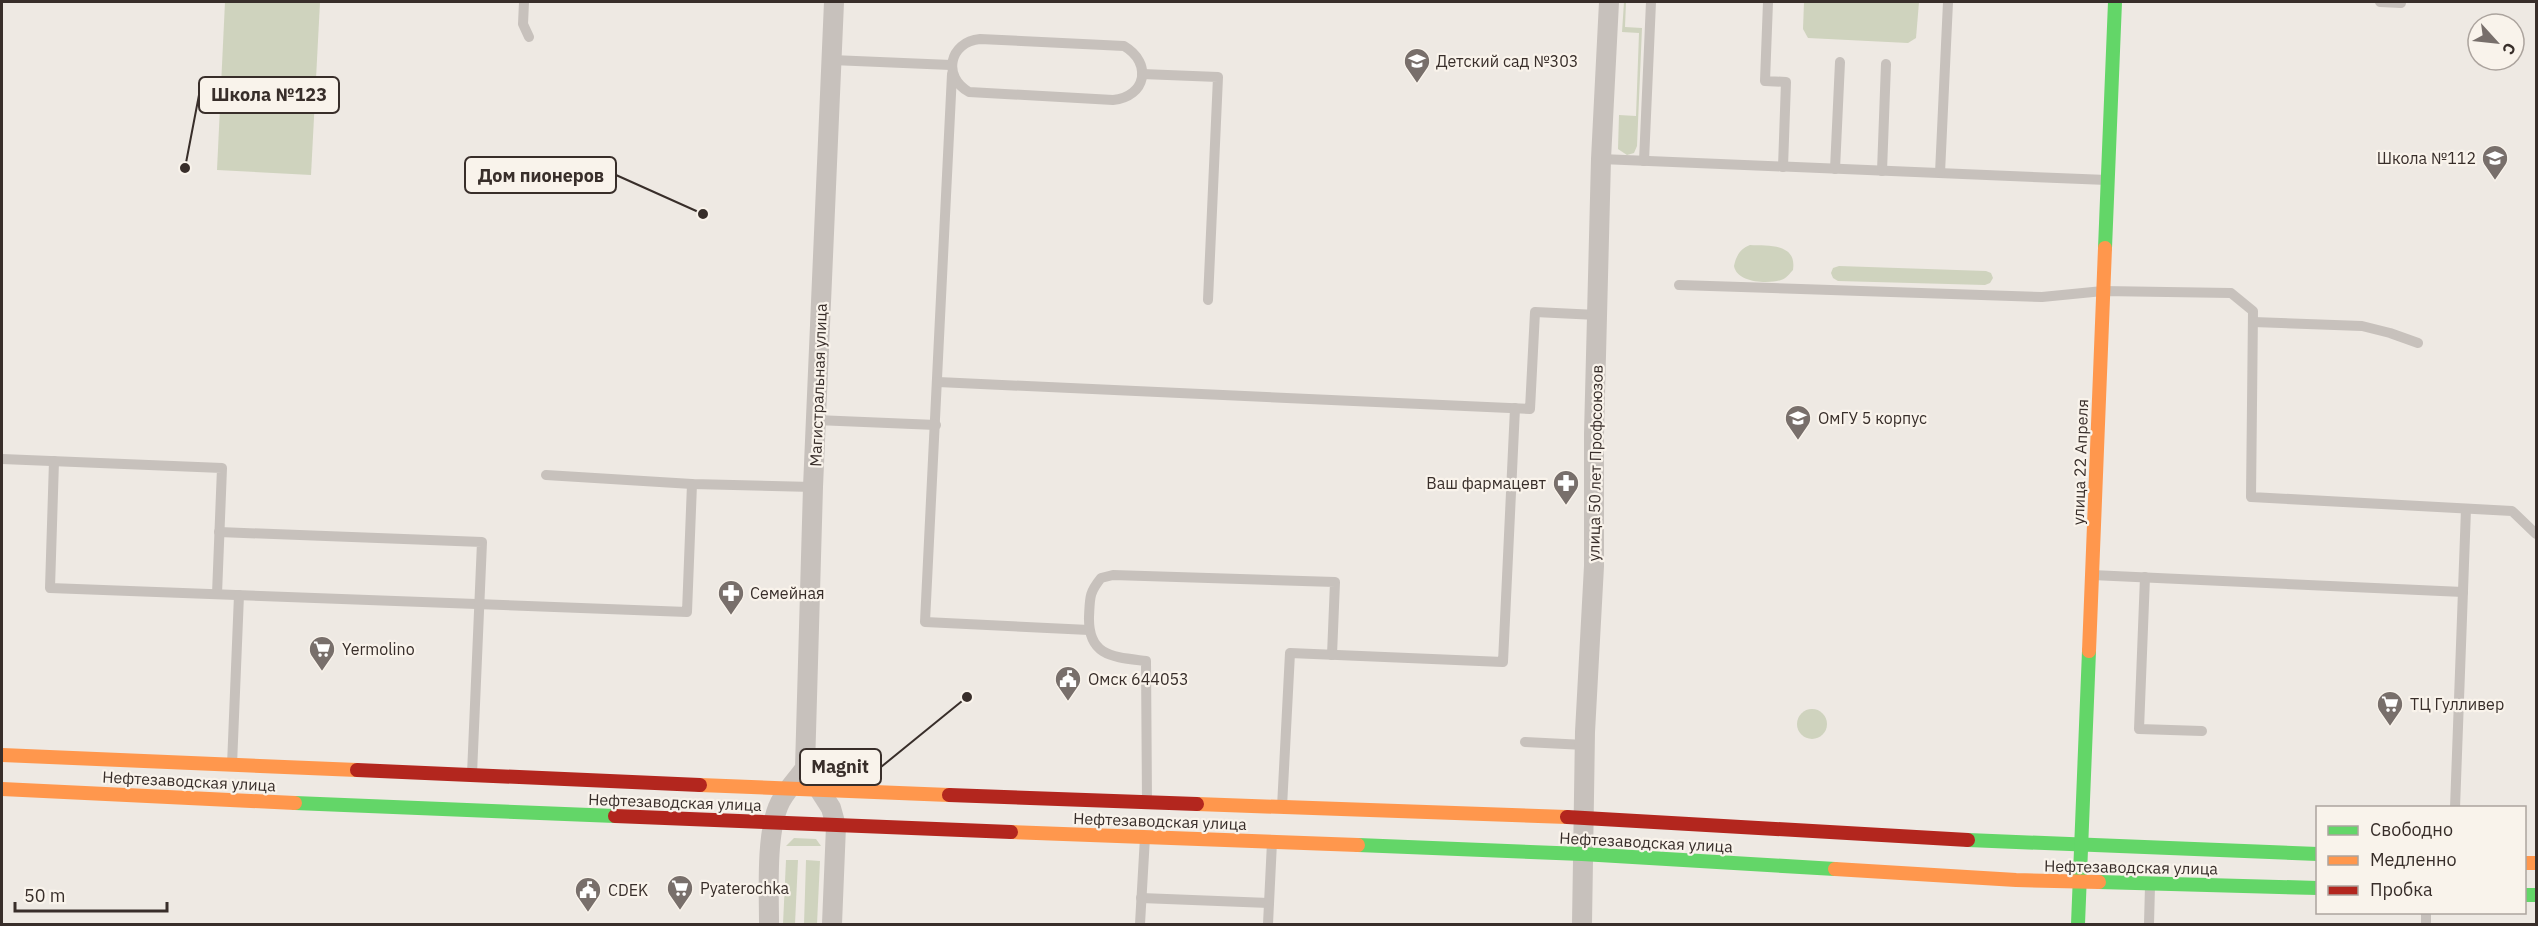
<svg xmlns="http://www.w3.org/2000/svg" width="2538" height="926" font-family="'IBM Plex Sans',sans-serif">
<rect width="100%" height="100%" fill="#eee9e3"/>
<g fill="#cfd3be">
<polygon points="225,2 320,2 311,175 217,170"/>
<polygon points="1624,2 1626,2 1625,27 1642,28 1637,146 1634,153 1627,155 1618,149 1619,115 1636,116 1639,33 1622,32"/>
<polygon points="1804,2 1919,2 1916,38 1908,43 1808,38 1803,29"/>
<path d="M1750,245C1769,246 1797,243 1793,270C1789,274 1787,278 1781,280C1768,284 1737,283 1734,266C1736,256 1740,249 1750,245Z"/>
<polygon points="1839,266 1986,271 1991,273 1993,278 1990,283 1985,285 1838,281 1833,278 1831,273 1833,268"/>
<circle cx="1812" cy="724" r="15"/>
<polygon points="794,838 816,839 821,846 786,846"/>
<polygon points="786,860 798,860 795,924 783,924"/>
<polygon points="806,860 820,861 817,924 804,924"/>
</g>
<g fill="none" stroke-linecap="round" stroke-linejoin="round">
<g stroke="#c7c1bc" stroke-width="10">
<polyline points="524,2 523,24 529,37"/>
<polyline points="1768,2 1765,81 1786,82 1783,167"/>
<polyline points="2380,2 2401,3"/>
<path d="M980,39L1124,46C1153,63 1146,97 1113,100L969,92C942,77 949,42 980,39Z"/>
<polyline points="832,60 951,65"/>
<polyline points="952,74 925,622 1089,630"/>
<polyline points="1142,74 1218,77 1208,300"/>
<polyline points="1601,159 2107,180"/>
<polyline points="1644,161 1651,2"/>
<polyline points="1835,169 1840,62"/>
<polyline points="1882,171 1886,64"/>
<polyline points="1940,173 1948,2"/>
<polyline points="1679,285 2042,297 2103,291 2231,293 2253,311 2251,497 2512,511 2536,534"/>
<polyline points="2253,322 2362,326 2390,333 2418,343"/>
<polyline points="938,382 1530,409 1535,312 1597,315"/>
<polyline points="816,420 936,425"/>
<polyline points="2,459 222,468 217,594"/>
<polyline points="54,461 50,588 687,612 692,484"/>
<polyline points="546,475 692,484 813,487"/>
<polyline points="219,532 482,542 472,774"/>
<polyline points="2092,575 2463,592"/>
<polyline points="2145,577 2139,729 2202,731"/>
<polyline points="1525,742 1585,745"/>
<polyline points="232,765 239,595"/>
<path d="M1147,802L1146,661C1114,657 1088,657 1089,617C1090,597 1089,593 1101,578L1113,575L1335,582L1332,655"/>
<polyline points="1282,807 1290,653 1503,662 1515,408"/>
<polyline points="2455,808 2466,509"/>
<polyline points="1141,898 1269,903"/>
<polyline points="1140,924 1145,837"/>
<polyline points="1268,924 1272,842"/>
<polyline points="2149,924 2150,886"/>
<polyline points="2426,924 2426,912"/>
</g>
<g stroke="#c7c1bc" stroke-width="20">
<polyline points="815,783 831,808 836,826 832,924"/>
<path d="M769,924C769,891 766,837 778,807C783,793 797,780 805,768L813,487L834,2"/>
<polyline points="1582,924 1585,732 1594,566 1594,434 1601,159 1609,2"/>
</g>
<g stroke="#63d668" stroke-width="14">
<polyline points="2105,248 2115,2"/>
<polyline points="295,803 615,816"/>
<polyline points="1968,840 2318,854"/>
<polyline points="1358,845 1582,854 1835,869"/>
<polyline points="2099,882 2318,888"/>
<polyline points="2524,895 2536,895"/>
<polyline points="2078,924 2089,651"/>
</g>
<g stroke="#ff974d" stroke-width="14">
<polyline points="2089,651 2105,248"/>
<polyline points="2,755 357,770"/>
<polyline points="700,785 949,795"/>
<polyline points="2,789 295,803"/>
<polyline points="1197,804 1567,817"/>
<polyline points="1011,832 1358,845"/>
<polyline points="2524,863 2536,863"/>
<polyline points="1835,869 2016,880 2099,882"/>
</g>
<g stroke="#b3261e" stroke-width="14">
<polyline points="357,770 700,785"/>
<polyline points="949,795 1197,804"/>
<polyline points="615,816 1011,832"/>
<polyline points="1567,817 1968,840"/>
</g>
</g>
<defs>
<g id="school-pin" transform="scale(1.35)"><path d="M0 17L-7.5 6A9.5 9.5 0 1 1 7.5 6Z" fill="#786f6b" stroke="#f9f3eb"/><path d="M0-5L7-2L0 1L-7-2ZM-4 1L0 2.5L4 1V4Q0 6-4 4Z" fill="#fff"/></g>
<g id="university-pin" transform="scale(1.35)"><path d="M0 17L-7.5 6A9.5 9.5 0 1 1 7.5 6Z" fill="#786f6b" stroke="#f9f3eb"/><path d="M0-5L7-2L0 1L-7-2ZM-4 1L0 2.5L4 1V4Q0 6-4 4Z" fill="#fff"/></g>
<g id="pharmacy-pin" transform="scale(1.35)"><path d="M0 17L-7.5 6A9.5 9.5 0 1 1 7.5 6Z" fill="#786f6b" stroke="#f9f3eb"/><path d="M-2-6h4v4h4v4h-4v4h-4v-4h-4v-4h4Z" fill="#fff"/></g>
<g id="supermarket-pin" transform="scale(1.35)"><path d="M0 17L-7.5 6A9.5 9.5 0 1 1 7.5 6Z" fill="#786f6b" stroke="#f9f3eb"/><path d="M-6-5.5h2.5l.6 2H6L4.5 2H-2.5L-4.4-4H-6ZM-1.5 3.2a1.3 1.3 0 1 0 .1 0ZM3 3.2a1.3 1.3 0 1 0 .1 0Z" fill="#fff"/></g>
<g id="civic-pin" transform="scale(1.35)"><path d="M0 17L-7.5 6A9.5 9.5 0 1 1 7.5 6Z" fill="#786f6b" stroke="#f9f3eb"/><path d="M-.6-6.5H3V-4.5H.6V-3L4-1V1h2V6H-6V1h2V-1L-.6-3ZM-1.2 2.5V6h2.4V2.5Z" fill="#fff"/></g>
</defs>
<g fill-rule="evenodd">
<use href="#school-pin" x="1417" y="61"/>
<use href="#school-pin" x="2495" y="158"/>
<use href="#university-pin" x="1798" y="418"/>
<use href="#pharmacy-pin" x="1566" y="483"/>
<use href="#pharmacy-pin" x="731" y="593"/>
<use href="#supermarket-pin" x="322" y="649"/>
<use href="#civic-pin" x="1068" y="679"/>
<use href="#supermarket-pin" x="2390" y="704"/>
<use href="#supermarket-pin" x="680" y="888"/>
<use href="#civic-pin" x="588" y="890"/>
</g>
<g text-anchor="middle" stroke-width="4.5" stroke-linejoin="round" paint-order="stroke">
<g font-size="16" fill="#382e2a" stroke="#f9f3eb" text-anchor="start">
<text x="1436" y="67">Детский сад №303</text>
<text x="2476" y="164" text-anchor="end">Школа №112</text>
<text x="1818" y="424">ОмГУ 5 корпус</text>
<text x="1546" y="489" text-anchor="end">Ваш фармацевт</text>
<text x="750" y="599">Семейная</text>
<text x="342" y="655">Yermolino</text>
<text x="1088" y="685">Омск 644053</text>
<text x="2410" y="710">ТЦ Гулливер</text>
<text x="700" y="894">Pyaterochka</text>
<text x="608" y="896">CDEK</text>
</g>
<g font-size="16" fill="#382e2a" stroke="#f9f3eb">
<text transform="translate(818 385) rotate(-88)" y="6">Магистральная улица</text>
<text transform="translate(2080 462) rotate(-88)" y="6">улица 22 Апреля</text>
<text transform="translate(1595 463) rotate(-89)" y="6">улица 50 лет Профсоюзов</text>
<text transform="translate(189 781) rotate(3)" y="6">Нефтезаводская улица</text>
<text transform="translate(675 802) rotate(2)" y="6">Нефтезаводская улица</text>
<text transform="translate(1160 821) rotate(2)" y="6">Нефтезаводская улица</text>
<text transform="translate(1646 842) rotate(3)" y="6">Нефтезаводская улица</text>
<text transform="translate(2131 867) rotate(1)" y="6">Нефтезаводская улица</text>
</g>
</g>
<path fill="none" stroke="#382e2a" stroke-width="2" d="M185 168L199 95M703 214L616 175M967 697L881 767"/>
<g fill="#382e2a" stroke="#f9f3eb" stroke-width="2">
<circle cx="185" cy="168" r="6"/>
<circle cx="703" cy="214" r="6"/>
<circle cx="967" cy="697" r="6"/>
</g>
<g fill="#f9f3eb" stroke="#382e2a" stroke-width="2">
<rect x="199" y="77" width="140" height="36" rx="6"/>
<rect x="465" y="157" width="151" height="36" rx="6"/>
<rect x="800" y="749" width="81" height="36" rx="6"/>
</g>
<g font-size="18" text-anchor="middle" font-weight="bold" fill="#382e2a">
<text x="269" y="101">Школа №123</text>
<text x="541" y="182">Дом пионеров</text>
<text x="840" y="773">Magnit</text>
</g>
<rect width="2538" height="926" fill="none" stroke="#382e2a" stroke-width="6"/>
<rect x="2316" y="806" width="210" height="108" fill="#f9f3eb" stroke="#aca49e" stroke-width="1.5"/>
<rect x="2328" y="826" width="30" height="9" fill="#63d668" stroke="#aca49e" stroke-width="1.5"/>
<text x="2370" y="836" font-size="18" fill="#382e2a">Свободно</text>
<rect x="2328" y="856" width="30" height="9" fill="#ff974d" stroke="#aca49e" stroke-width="1.5"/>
<text x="2370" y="866" font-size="18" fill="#382e2a">Медленно</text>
<rect x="2328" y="886" width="30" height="9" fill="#b3261e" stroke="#aca49e" stroke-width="1.5"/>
<text x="2370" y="896" font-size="18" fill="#382e2a">Пробка</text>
<g transform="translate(2496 42) rotate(117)"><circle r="28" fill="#f9f3eb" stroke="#aca49e" stroke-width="1.5"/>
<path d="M0-4.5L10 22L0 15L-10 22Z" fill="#786f6b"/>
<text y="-9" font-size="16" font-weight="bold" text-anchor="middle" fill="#382e2a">С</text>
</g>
<path d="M15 902v9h152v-9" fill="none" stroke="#382e2a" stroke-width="3"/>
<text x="24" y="902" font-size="18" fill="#382e2a" stroke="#f9f3eb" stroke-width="4.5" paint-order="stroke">50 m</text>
</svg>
